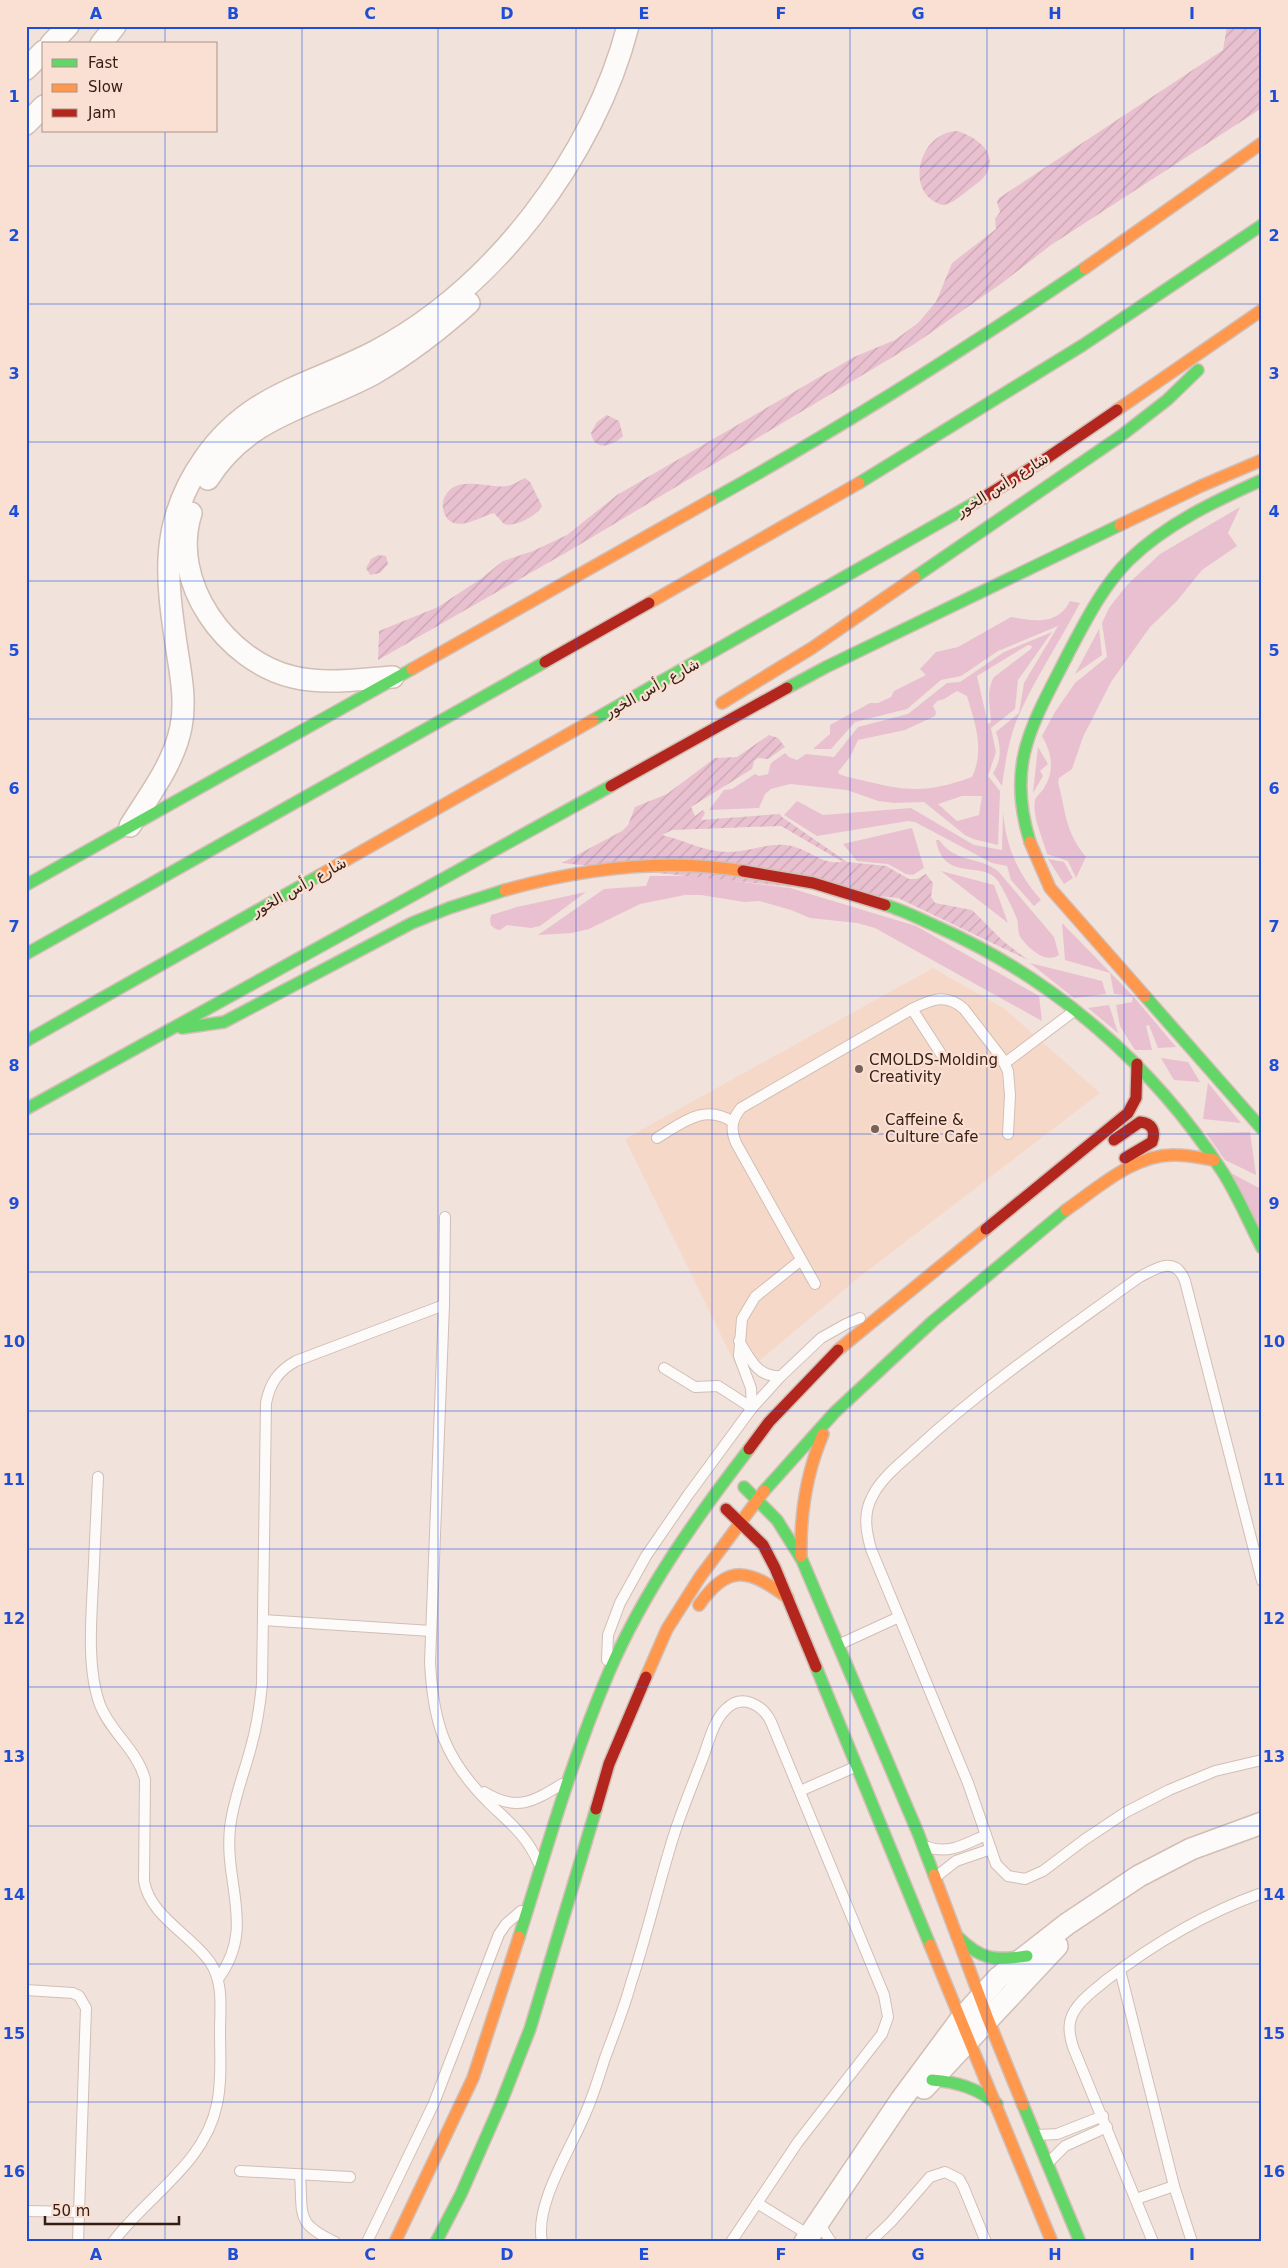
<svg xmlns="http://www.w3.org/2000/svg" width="1288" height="2268" font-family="'DejaVu Sans','Noto Sans Arabic',sans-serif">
<defs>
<pattern id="garden-furrows" width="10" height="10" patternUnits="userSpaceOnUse" patternTransform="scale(1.25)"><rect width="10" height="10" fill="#e9c0cf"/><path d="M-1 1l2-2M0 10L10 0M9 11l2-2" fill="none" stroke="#c8a5b1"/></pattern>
</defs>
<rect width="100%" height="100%" fill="#f1e2dc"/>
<polygon fill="#f6d8c9" points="933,968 1005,1009 1100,1093 858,1278 741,1376 625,1139"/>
<g fill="#e9c0cf" fill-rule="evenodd">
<path d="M1240,507L1228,533L1237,546L1202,570L1176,602L1150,627L1111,682L1083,737L1072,769L1059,778L1058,782C1066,812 1065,832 1086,857L1076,878L1068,861L1047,854C1043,838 1032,817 1035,800C1036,796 1042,792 1044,788C1055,771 1052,753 1042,736L1055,712L1075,683L1107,657L1102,623L1109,608L1127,585L1160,554Z"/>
<path d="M1070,601L1080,603C1059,643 1033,681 1016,722C1008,743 1005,764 1002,786L993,773C1002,759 1001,747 996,732L1019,713L1024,683L1058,626L998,651L961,676L941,680L907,709L855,722L831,749H813L830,734V725L870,703H878L891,697L894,691L926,675L920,669L936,652L958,647L1011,617C1034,621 1057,626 1070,601Z"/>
<polygon points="1099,629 1102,655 1075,674"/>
<path d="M1052,632L1018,680L1015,709L991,728L996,752L988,776L1000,791L998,845L973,839L965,835L924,802L895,803L878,801L847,790L790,784L771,789L765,794L759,808L709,810L724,790L732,789L755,774L759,776L768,774L771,763L785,753L789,757L797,760L806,754L834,757L858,727L908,714L947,683L960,682L1004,652ZM1028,645L1032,646L1031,649L994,677C986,690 990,707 991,722L988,724L977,676ZM957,691L967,696C975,724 985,749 972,777C930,792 912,792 869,782C859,779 848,778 839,774L838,772L850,757L858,740L905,730L935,716L936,712L933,706L937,701L944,699ZM962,796H982L979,815L957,821L938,804Z"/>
<polygon points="1038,747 1048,764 1040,771 1043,776 1033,793"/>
<path d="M797,801L823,815L911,808L974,845L1002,850L1003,812C1006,847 1018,874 1041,900L1034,906L1011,880L1007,866L992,863L915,822L908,821L817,836L784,815Z"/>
<polygon points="912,828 924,868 913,875 906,874 888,864 857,861 843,844"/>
<path d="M936,840H939C955,863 978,856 998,871L1054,937L1059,955C1046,964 1029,949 1021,938C1017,932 1019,925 1017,919C1012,907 1005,892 998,881C983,859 944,884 936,840Z"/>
<polygon points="1048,859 1064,862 1073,878 1064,884"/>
<polygon points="941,871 994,885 1008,923"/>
<polygon points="650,876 695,876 790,888 916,926 1039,996 1042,1021 875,928 857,923 810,918 791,910 759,901 744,902 701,895 685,895 640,904 589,929 572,933 538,935 604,889 646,886"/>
<path d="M586,892L540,926L531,928L507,925L500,930C490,928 489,923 491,915L517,907Z"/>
<polygon points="1062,923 1133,996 1176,1047 1158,1048 1149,1025 1146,1026 1152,1050 1135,1050 1120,1026 1116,1005 1132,1002 1133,996 1114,994 1110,973 1065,960"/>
<polygon points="1030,963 1102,981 1106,994 1074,998"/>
<polygon points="1109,1005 1118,1033 1088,1008"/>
<polygon points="1161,1058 1188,1062 1200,1082 1174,1080"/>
<polygon points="1208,1083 1241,1123 1203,1119"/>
<polygon points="1250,1132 1256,1175 1225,1160 1206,1133"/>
<polygon points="1229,1172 1261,1189 1262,1232"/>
</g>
<g fill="url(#garden-furrows)" fill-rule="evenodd">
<polygon points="1227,26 1262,26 1262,108 1051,245 1002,283 916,343 574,548 378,660 379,631 438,607 482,578 503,561 533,551 567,535 617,495 854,357 895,340 918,323 936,302 952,263 996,229 995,219 1000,212 997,202 999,198 1223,50"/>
<path d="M957,131C975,136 998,152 987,173C982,181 973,186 966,192C959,197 952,204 943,205C904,195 917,133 957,131Z"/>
<path d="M607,415L619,421L623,436C613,446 594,452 591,433L597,422Z"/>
<path d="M525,478L530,482L542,506C538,515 514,528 504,524L494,513C479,517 455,534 445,515C442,509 442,502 445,496C457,474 488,489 507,486C513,485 519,481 525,478Z"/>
<polygon points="378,555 386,556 388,564 380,573 370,575 366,568 371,559"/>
<path d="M769,735L778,738L785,747L768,759L758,758L754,761L752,769L691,807L695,816L703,810L705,813L701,820L780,814L782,817L847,862L886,866L909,879H917L926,874L933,883L931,897L935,903L972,910L1003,941L1028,960L898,898L562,863L622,831L628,825L635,807L667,794L715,758L737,757ZM781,826L843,862C819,865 808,847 785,845C768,843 748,852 728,852C705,852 684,840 662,835L672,830Z"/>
</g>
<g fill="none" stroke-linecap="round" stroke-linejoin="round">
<g stroke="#d1beb5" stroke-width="12">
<g id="lane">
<polyline points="912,1009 943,1057"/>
<polyline points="1005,1063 1074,1011"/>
<path d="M657,1138C682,1123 704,1103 733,1122"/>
<path d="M445,1217L444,1305L430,1662C433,1724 445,1759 489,1803C509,1822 527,1836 538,1862"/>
<path d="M815,1284L736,1143C730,1129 732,1119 741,1108L912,1009C932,999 947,993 964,1009L1001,1057L1008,1071L1010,1095L1008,1134"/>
<path d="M739,1341C750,1359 758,1378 781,1376"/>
<polyline points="664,1368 695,1387 718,1386 752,1408 751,1388 739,1356 742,1319 755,1297 801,1260"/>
<path d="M98,1477C96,1513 95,1548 93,1584C91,1621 87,1670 100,1705C111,1733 136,1748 145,1779L144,1881C150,1916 190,1934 210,1962C224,1983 220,2009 220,2032C220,2056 222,2081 217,2104C205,2164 147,2196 113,2242"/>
<path d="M1262,1581L1185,1281C1175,1254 1155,1269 1138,1278C1062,1333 984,1386 915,1450C900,1464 881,1478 872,1497C863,1514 866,1531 871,1549L968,1783L996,1864L1008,1876L1025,1879L1043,1871L1084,1840L1126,1812L1169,1790L1215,1771L1262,1760"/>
<polyline points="263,1620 431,1631"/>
<polyline points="838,1645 899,1617"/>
<polyline points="607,1660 608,1635 620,1603 646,1556 688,1495 752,1408 781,1376 821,1338 846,1324 860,1318"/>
<polyline points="800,1791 855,1767"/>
<path d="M484,1792C516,1812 533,1802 562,1784"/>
<path d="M928,1847C949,1855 967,1843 986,1835"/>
<polyline points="937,1876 956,1861 991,1849"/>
<polyline points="1120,1970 1174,2186 1192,2242"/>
<path d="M218,1979C256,1928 224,1885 230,1828C233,1800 244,1774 251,1747C257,1726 260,1705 262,1684L266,1403C270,1383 278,1371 296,1361L444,1305"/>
<polyline points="26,1990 73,1993 79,1996 86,2008 78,2242"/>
<polyline points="1038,2135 1057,2134 1103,2116"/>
<polyline points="1050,2161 1065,2146 1107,2127"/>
<polyline points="240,2171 350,2177"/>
<path d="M300,2175C303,2216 295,2223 335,2242"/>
<polyline points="1136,2199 1174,2186"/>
<polyline points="757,2203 809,2235"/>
<polyline points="26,2211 79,2212"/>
<polyline points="818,2222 831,2242"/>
<polyline points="367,2242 434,2103 499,1934 506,1924 521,1911"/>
<path d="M542,2242C534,2204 572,2147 586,2112C594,2094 599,2076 605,2058C614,2033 624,2009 631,1983C647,1935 658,1886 673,1838C681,1812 692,1786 702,1760C708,1745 713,1721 726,1709C742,1693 763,1705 771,1722L884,1995L888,2017L882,2034L798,2142L731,2242"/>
<polyline points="870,2242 891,2222 930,2177 945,2172 959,2179 963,2186 986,2242"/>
<path d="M1153,2242L1073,2047C1069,2034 1067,2022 1075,2010C1082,1998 1095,1990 1105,1981C1153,1944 1205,1913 1262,1893"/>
</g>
</g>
<g stroke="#d1beb5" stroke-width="24">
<g id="street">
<polyline points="51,44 68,26"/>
<polyline points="101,44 115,26"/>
<polyline points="26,69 44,51"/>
<polyline points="26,124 44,106"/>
<path d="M208,479C249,414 313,407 375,373C409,353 440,329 469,303"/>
<path d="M191,513C169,582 226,661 293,677C326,685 360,679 393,677"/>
<path d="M130,826C150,794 174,763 181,727C186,701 181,676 177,650C166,578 159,523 204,459C249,394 308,386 374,352C494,289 594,157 628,26"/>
<polyline points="924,2088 1057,1946"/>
<polyline points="805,2242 901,2100 961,2019 998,1978 1067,1924 1139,1876 1191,1849 1262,1823"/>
</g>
</g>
<g stroke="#d1beb5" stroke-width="14">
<g id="fast">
<polyline points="859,483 1083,345 1262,225"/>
<path d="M711,500C839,429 964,350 1085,268"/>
<polyline points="915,577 1122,435 1167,400 1198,370"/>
<polyline points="787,688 826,667 1120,525"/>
<polyline points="593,720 983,498"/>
<path d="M1030,842C1005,761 1034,722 1069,652C1086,620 1103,586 1129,560C1166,524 1215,501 1262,480"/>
<polyline points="26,885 412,669"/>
<path d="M885,905C903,910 920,919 938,927C1054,979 1152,1064 1222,1171C1237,1194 1249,1223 1262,1248"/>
<polyline points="26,954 545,662"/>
<polyline points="1145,996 1262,1129"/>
<polyline points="182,1028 224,1022 412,923 449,908 505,890"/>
<polyline points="26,1041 320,875"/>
<polyline points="26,1109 611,786"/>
<polyline points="744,1487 777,1520 802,1560 918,1833 934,1875"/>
<polyline points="764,1491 835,1412 933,1321 1066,1210"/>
<polyline points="816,1667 930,1945"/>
<path d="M957,1936C981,1960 994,1961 1027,1956"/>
<path d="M519,1937C547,1848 572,1758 609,1672C644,1591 695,1519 749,1449"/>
<path d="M932,2080C957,2082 977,2088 997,2104"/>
<polyline points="1023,2105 1080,2242"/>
<polyline points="436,2242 461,2194 501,2103 530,2029 596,1809"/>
</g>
</g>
<g stroke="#d1beb5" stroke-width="14">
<g id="slow">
<polyline points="1085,268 1262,143"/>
<polyline points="1117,410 1262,310"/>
<polyline points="1120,525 1201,486 1262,460"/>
<polyline points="649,603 859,483"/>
<polyline points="412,669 711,500"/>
<polyline points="722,703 812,648 915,577"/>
<polyline points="1030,842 1050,888 1145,996"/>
<polyline points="320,875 593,720"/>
<path d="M505,890C581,869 665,858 743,871"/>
<path d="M1066,1210C1098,1188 1134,1154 1175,1155C1188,1155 1201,1158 1214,1160"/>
<polyline points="838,1350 986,1229"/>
<path d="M801,1556C800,1513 806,1474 823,1434"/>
<path d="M699,1605C729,1562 750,1570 788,1598"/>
<polyline points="646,1677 667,1629 700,1577 764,1491"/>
<polyline points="934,1875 988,2019 1023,2105"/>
<polyline points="930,1945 1052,2242"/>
<polyline points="395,2242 473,2078 519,1937"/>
</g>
</g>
<g stroke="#d1beb5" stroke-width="14">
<g id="jam">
<polyline points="983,498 1047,458 1117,410"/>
<polyline points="545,662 649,603"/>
<polyline points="611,786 787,688"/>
<polyline points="743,871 813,883 885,905"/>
<path d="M1114,1140L1140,1122C1152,1123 1156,1131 1152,1142L1125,1158"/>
<polyline points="986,1229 1128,1113 1136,1098 1137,1064"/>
<polyline points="749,1449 769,1422 838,1350"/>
<polyline points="726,1509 763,1545 775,1568 816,1667"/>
<polyline points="596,1809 609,1764 646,1677"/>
</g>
</g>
<use href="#lane" stroke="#fdfbfa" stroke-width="10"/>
<use href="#street" stroke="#fdfbfa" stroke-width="21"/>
<use href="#fast" stroke="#63d668" stroke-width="11"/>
<use href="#slow" stroke="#ff974d" stroke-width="11"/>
<use href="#jam" stroke="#b3261e" stroke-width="11"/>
</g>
<path fill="none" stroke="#1d4ed8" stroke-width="1" stroke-opacity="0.55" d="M165,26V44M302,26V2242M438,26V2242M576,26V2242M712,26V2242M850,26V2242M987,26V2242M1124,26V2242M165,131V2242M26,166H1262M26,304H1262M26,442H1262M26,581H1262M26,719H1262M26,857H1262M26,996H1262M26,1134H1262M26,1272H1262M26,1411H1262M26,1549H1262M26,1687H1262M26,1826H1262M26,1964H1262M26,2102H1262"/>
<g fill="#776259" stroke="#fadfd3" stroke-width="2">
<circle cx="859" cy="1069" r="5"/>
<circle cx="875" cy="1129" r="5"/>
</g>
<g text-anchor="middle" stroke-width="4.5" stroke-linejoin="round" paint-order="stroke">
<g font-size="15" fill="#351d12" stroke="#fadfd3">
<text transform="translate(1002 485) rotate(-32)" y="5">شارع رأس الخور</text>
<text transform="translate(652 688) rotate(-29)" y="5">شارع رأس الخور</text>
<text transform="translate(299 887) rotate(-29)" y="5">شارع رأس الخور</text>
</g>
<g font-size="15" fill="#351d12" stroke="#fadfd3" text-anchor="start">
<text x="869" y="1065">CMOLDS-Molding<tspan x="869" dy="17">Creativity</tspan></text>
<text x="885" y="1125">Caffeine &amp;<tspan x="885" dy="17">Culture Cafe</tspan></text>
</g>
</g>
<rect width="1288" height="2268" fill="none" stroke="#fadfd3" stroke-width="55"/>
<rect x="42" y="42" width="175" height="90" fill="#fadfd3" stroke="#ab9186"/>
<rect x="52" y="59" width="25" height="8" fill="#63d668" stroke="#ab9186"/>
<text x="88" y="68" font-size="15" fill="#351d12">Fast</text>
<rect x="52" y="84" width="25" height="8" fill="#ff974d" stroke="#ab9186"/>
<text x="88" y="92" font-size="15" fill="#351d12">Slow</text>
<rect x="52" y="109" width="25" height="8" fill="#b3261e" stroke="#ab9186"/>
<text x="88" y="118" font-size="15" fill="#351d12">Jam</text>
<path d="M45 2216v8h134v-8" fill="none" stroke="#351d12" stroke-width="2.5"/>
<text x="52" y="2216" font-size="15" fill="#351d12" stroke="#fadfd3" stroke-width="4" paint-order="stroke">50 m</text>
<rect x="28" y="28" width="1232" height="2212" fill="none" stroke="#1d4ed8" stroke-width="2"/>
<g font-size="16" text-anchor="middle" font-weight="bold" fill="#1d4ed8">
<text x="96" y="19">A</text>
<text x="233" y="19">B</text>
<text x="370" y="19">C</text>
<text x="507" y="19">D</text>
<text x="644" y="19">E</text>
<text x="781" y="19">F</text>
<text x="918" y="19">G</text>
<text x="1055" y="19">H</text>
<text x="1192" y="19">I</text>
<text x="14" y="102">1</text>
<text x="1274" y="102">1</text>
<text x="14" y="241">2</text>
<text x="1274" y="241">2</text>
<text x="14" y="379">3</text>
<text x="1274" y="379">3</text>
<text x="14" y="517">4</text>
<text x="1274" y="517">4</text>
<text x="14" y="656">5</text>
<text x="1274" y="656">5</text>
<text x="14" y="794">6</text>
<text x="1274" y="794">6</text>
<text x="14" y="932">7</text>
<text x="1274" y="932">7</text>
<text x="14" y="1071">8</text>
<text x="1274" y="1071">8</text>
<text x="14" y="1209">9</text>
<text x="1274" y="1209">9</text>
<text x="14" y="1347">10</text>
<text x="1274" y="1347">10</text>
<text x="14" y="1485">11</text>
<text x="1274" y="1485">11</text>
<text x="14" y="1624">12</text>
<text x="1274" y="1624">12</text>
<text x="14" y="1762">13</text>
<text x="1274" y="1762">13</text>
<text x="14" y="1900">14</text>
<text x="1274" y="1900">14</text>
<text x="14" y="2039">15</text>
<text x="1274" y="2039">15</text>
<text x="14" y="2177">16</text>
<text x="1274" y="2177">16</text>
<text x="96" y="2260">A</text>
<text x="233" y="2260">B</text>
<text x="370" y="2260">C</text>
<text x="507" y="2260">D</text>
<text x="644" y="2260">E</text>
<text x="781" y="2260">F</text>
<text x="918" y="2260">G</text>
<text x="1055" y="2260">H</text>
<text x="1192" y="2260">I</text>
</g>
</svg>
